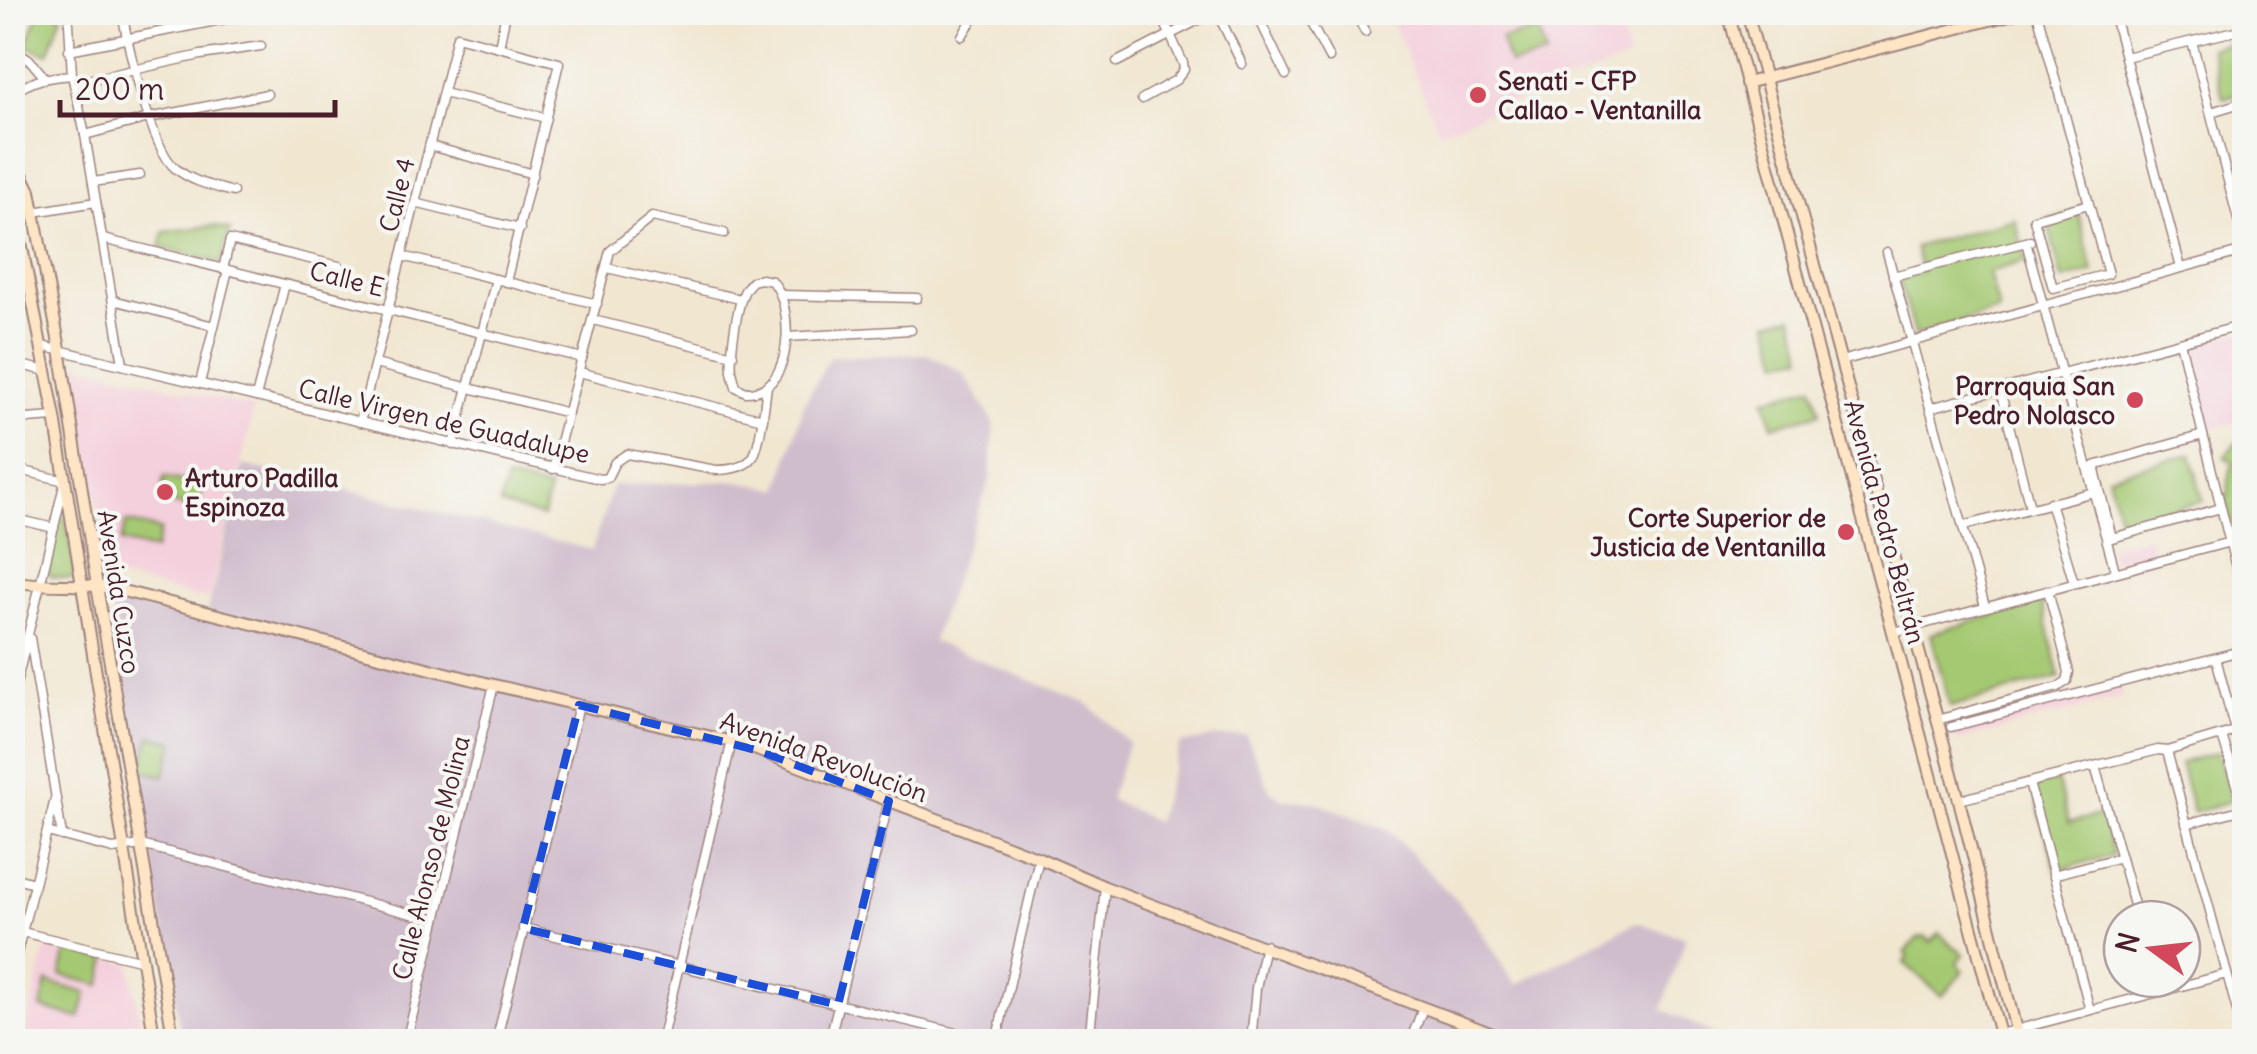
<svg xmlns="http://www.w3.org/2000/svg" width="2257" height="1054" font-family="Delius,sans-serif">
<rect width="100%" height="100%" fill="#f6f6f2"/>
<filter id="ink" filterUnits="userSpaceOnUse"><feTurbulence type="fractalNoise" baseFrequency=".01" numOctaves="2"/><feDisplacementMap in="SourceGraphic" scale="20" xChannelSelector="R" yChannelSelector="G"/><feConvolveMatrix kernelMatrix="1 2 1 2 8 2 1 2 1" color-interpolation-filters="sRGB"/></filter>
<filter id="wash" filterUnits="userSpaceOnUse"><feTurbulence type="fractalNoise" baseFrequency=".0048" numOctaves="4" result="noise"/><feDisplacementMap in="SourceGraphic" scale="40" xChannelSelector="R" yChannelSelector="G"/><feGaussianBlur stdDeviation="2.25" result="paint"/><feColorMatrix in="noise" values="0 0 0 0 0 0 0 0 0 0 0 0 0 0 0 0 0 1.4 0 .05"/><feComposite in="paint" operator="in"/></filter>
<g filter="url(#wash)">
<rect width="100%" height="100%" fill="#f1e7d1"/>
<g fill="#f4cfdc">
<polygon points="1388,13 1618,13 1628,59 1439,131"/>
<polygon points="2244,331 2244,420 2210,429 2189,346"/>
<polygon points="73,363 254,408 209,600 110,576"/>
<polygon points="2149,537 2155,561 2115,571 2109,547"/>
<polygon points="2119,683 2123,697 1955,741 1951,727"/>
<polygon points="47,943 130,963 143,1041 23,1042"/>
</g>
<polygon fill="#d0bdcc" points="927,354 963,373 994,423 990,479 932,641 1087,703 1129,743 1109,799 1156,822 1180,744 1211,738 1246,735 1270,791 1284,800 1312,801 1388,830 1471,916 1516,985 1636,922 1686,938 1662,1009 1728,1041 182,1041 110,598 205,623 243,465 592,550 613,485 732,481 779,489 804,404 830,357"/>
<g fill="#a5c972" stroke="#78744e" stroke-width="2.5">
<polygon points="39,13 55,13 62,15 48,54 26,46"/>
<polygon points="1538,30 1546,56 1509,64 1501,39"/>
<polygon points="2244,39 2244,92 2223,98 2210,48"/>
<polygon points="2078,212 2093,272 2062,280 2047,220"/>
<polygon points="2015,219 2026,261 1989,272 1999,311 1914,335 1899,279 1921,272 1915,247"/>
<polygon points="213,226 230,230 221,263 160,247 164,232"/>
<polygon points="1793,316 1804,355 1780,361 1769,322"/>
<polygon points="1813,386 1820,413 1773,426 1765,399"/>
<polygon points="2244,436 2244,435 2244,571 2225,496 2228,495 2229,476 2234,462 2225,457 2234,445"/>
<polygon points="2191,454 2203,501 2120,523 2108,476"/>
<polygon points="164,477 203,486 197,510 160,501"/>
<polygon points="506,479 549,489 543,517 500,505"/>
<polygon points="58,517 66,519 75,574 70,579 51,577 48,572 56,518"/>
<polygon points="126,522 160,530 155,550 121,542"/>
<polygon points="2041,600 2060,677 1950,707 1931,634"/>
<polygon points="151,736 174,742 164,776 141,770"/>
<polygon points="2218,752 2231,801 2193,812 2180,763"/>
<polygon points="2057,780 2069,823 2102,814 2113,855 2056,871 2033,786"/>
<polygon points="1939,933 1964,955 1957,964 1964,971 1942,996 1904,963 1909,957 1905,953 1918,938 1925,936 1931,942"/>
<polygon points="67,950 107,959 101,985 61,975"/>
<polygon points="47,982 87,993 80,1018 41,1008"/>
</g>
</g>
<g filter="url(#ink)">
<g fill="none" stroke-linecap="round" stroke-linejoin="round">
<g stroke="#9e837e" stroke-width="11">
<g id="street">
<path d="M122,12C128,46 151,148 175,168C192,182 212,186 233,192"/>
<polyline points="1217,12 1242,64"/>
<polyline points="1256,12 1286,75"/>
<polyline points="1305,12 1329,58"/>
<polyline points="1355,12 1365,32"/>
<polyline points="2037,12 2108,274 2053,288 2034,219 2089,204"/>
<polyline points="2113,12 2181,268"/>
<polyline points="1108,18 1118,12"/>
<polyline points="69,23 72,75 85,135 123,364"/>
<polyline points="962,36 977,12"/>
<polyline points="2192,41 2244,243"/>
<polyline points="499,47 506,12"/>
<polyline points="12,48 29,59 45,78"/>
<polyline points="69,50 261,12"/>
<polyline points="2125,57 2244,29"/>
<polyline points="1117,62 1214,12"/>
<polyline points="74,83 201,55 261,46"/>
<polyline points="443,93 546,118"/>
<path d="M12,95C30,79 50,77 72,75"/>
<polyline points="1142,99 1176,80 1184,70 1183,63 1160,12"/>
<polyline points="2211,112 2244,102"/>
<polyline points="85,135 149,118 267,94"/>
<polyline points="430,146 533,174"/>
<polyline points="93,182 140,175"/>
<polyline points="415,203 520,229"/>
<polyline points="34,212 96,202"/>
<polyline points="103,239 582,358"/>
<polyline points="2026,242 2115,571"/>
<polyline points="1887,252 1985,607"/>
<polyline points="402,256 597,304"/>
<polyline points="607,268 740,299"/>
<polyline points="223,269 230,240 339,266"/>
<polyline points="1893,276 2030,241"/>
<path d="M761,279L772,281C793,303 793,374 762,389C758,391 750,392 746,392L736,387C735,382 733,377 732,371C730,354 737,298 748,286C753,279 754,281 761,279Z"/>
<polyline points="781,295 917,298"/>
<polyline points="113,300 214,326"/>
<polyline points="593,320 733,355"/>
<polyline points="787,337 911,330"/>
<polyline points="2180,342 2244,600"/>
<path d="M42,346L600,479L607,478L615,462L627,454L716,470C728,470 745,468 753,457C761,444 765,402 767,385"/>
<polyline points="1841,361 2244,251"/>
<polyline points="12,363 47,371"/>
<polyline points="375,364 568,413"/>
<polyline points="579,372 763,419"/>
<polyline points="200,383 228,270"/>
<polyline points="2000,390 2030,507"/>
<polyline points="256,397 285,284"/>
<polyline points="1930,408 2244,325"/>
<polyline points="12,416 27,419 55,417"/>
<polyline points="360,422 457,36 559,63 506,282"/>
<polyline points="2203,435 2094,466 2112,538 2221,508"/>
<polyline points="453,445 496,279"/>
<polyline points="12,468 65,481 12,701"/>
<polyline points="553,469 610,251 652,217 724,233"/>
<polyline points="2050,502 2074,583"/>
<polyline points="12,518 54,528"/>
<polyline points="1963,526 2094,492"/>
<polyline points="1894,632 2230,542"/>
<polyline points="30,638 62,836"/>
<polyline points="2216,658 2244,765"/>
<polyline points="1937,720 2058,687 2067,681 2069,672 2048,590"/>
<polyline points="1951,727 2244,650"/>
<polyline points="2219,736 2223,739 2243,804 2241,810"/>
<polyline points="2167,751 2244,1037"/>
<polyline points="2095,766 2138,919"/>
<polyline points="2029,783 2090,1010"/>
<polyline points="1959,800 2158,750 2167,751 2235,731"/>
<polyline points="2186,824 2244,809"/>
<polyline points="47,832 113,849 141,845 436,920"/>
<polyline points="2053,875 2121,857"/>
<polyline points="12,877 34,883"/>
<polyline points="523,928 994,1042"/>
<polyline points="22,932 143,961"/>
<polyline points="12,973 55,799"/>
<polyline points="2000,1034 2227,974"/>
<polyline points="406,1042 494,685"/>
<polyline points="496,1042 579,705"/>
<polyline points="661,1042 732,741"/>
<polyline points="829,1042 889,801"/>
<polyline points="996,1042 1039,858"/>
<polyline points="1089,1042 1105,887"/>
<polyline points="1251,1042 1256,988 1265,945"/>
<polyline points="1410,1042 1423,1008"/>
</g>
</g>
<g stroke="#9e837e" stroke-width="14">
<g id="secondary">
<polyline points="1728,12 2002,1042"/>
<polyline points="1747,12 1959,800 2019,1042"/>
<polyline points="2239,12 2244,20"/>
<polyline points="1746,83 2021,12"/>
<polyline points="12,153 30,191 60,349 97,586 174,1042"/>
<polyline points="12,196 55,417 155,1042"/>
<path d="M12,581C45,588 78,582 111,588L494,685L741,744L1039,858L1105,887L1514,1042"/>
</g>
</g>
<use href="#street" stroke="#fff" stroke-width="8"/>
<use href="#secondary" stroke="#fde5c5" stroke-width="10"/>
</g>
</g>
<path fill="none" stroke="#1d4ed8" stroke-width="8" stroke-dasharray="20 12" stroke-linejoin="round" d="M579,705L760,751L889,801L838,1005L523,928Z"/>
<g fill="#d1495b" stroke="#f6f6f2" stroke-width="4">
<circle cx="1478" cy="95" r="10"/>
<circle cx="2135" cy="400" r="10"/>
<circle cx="165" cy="492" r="10"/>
<circle cx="1846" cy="532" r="10"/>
</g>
<g text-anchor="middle" stroke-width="8" stroke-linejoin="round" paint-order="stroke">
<g font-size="25" font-weight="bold" fill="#4a1f2b" stroke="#f6f6f2" text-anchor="start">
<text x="1498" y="90">Senati - CFP<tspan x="1498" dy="29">Callao - Ventanilla</tspan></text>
<text x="2115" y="395" text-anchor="end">Parroquia San<tspan x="2115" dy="29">Pedro Nolasco</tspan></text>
<text x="185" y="487">Arturo Padilla<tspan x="185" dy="29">Espinoza</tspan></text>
<text x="1826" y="527" text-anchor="end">Corte Superior de<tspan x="1826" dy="29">Justicia de Ventanilla</tspan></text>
</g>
<g font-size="25" fill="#4a1f2b" stroke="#f6f6f2">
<text transform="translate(397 195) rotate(-76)" y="9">Calle 4</text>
<text transform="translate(347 279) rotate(14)" y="9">Calle E</text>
<text transform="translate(444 421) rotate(13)" y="9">Calle Virgen de Guadalupe</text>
<text transform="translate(1885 522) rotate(75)" y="9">Avenida Pedro Beltrán</text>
<text transform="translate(119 592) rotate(81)" y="9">Avenida Cuzco</text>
<text transform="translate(824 757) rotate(20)" y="9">Avenida Revolución</text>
<text transform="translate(431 858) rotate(-76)" y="9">Calle Alonso de Molina</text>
</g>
</g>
<rect width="2257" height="1054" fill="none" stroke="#f6f6f2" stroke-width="50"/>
<g transform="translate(2152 949) rotate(285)"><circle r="48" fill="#f6f6f2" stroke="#b1a0a2" stroke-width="2.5"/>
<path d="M0-8L18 38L0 25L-18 38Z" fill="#d1495b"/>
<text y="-15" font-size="28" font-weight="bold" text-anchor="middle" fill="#4a1f2b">N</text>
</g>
<path d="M60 100v15h275v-15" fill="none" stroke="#4a1f2b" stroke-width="5"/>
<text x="75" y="100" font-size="30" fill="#4a1f2b" stroke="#f6f6f2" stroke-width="8" paint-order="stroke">200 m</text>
</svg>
